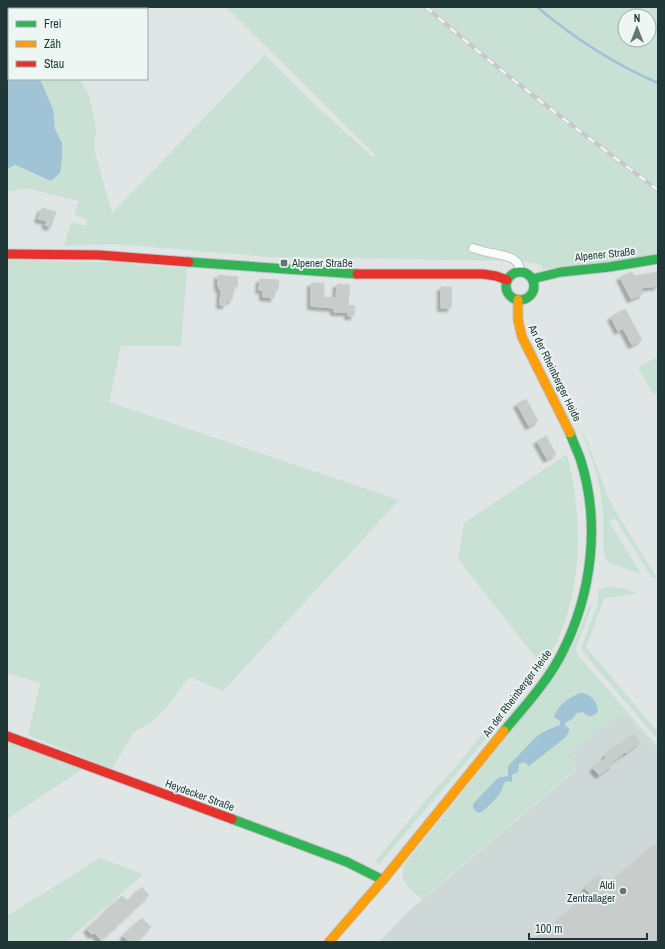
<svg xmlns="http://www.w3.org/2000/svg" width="665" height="949" font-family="'Archivo Narrow',sans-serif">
<defs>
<filter id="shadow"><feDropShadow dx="-3.5" dy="3.5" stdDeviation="1" flood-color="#0004"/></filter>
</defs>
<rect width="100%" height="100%" fill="#e0e6e5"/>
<g fill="#ced8d6">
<polygon points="422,7 430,7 524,85 658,187 658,194 520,89"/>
<polygon points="624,712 658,752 658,942 379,942 409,911 577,769 566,755"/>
</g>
<g fill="#c9e0d4" fill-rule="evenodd">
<polygon points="226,7 422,7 520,89 658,194 658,256 588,265 543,269 541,265 521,261 270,257 114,244 64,246 71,222 85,226 88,219 74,215 79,201 26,188 7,192 7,169 14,165 51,181 62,158 62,143 55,129 52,109 40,79 80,79 89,95 96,129 94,149 112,213 265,55 313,103 373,157 375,155"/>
<path d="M430,7H658V187L524,85ZM625,16H649V40H625Z"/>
<path d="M7,259L70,262H132V264L187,268L181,346H121L109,402L399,500L223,691L190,677C177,692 166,711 150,723C144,727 137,729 132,735L112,769L28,735L40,683L7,673Z"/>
<polygon points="658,356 658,392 654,395 638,368"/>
<path d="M580,428L587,441L610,502L656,577L653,579L615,518L609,522L641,574L610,563L605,558C602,547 604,524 603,512C601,483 591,454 580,428Z"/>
<path d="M567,454C584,522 584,599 546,662C530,688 507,712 488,736C453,779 416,820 380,863H374L423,803L453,770L540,663L458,559L464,523Z"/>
<polygon points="608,587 623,588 637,593 604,599 586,647 658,732 658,740 583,652 582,645 596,609 598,601 598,590"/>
<path d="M589,605L592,606L576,649L577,654L658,747V752L624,712L566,755L577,768L422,899C410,889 397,881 405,864L553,679C569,655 580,632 589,605Z"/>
<polygon points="7,738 84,768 7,819"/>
<polygon points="100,858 143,874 66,942 7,942 7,916"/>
</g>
<g fill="#a0c3d6">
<polygon points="7,7 25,7 24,9 9,9 9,79 40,79 53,109 55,129 62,143 62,158 60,173 51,181 15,165 7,169"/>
<path d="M580,693C590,693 596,700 598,710L596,714C591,717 586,717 583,712L577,713L572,719L565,723V725L569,729V731L566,737L529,766L524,762L519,764L518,772L512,775V782L506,781C503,784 503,786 502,790C499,796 484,812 479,813L474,810L473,805L474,803L498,778L508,776V766L537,736L547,730L560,725V721L554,717C558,705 568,698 580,693Z"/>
</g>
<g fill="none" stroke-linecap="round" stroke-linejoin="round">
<path stroke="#a0c3d6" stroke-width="2.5" d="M537,7C574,38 614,64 658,83"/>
</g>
<g fill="#c8cdcc" stroke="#c9cfce" filter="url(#shadow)">
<polygon points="42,208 56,212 51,227 45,225 47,221 38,219"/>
<polygon points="632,272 634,276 658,272 658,286 640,288 643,294 631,299 620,277"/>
<polygon points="218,275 238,277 237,287 234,287 232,300 227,300 226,305 220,305 221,289 219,289 219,286 218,286"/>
<polygon points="260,279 279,280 278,290 275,290 274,298 263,297 263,290 259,290"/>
<polygon points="311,283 324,283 324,297 336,298 337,284 350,285 348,305 355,306 354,316 348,316 348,312 334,312 334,308 311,306"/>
<polygon points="441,287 452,287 451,308 441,308"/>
<polygon points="625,309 642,340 632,345 623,328 618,331 611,317"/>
<polygon points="526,399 538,421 529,426 517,404"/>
<polygon points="546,436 556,454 547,459 537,441"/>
<polygon points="634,734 640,742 626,753 625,752 612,762 613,764 599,775 593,768 607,757 605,756 619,744 620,746"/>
<polygon points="658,843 658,942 533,942 590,894 585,888 600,875 608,885"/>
<polygon points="142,887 149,895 101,940 94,933 92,935 87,929 122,896 128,901"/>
<polygon points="142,918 151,927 136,942 129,942 123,936"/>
</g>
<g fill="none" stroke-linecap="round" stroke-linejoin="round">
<g stroke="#bdc3c2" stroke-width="10">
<path id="street" d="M473,248C479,250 485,252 492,253C504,256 520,256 520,272"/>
</g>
<g stroke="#bdc4c3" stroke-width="11">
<g id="fast">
<polyline points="189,262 357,274"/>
<circle cx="520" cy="286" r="14"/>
<polyline points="532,279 561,272 609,267 658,259"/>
<path d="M504,731C525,706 548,681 562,653C592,594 601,522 580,458C577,450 573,442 570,433"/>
<polyline points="232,819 347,862 383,880"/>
</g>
</g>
<g stroke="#bdc4c3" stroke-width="11">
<g id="slow">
<polyline points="518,300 518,320 522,337 570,433"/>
<polyline points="329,942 383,880 504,731"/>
</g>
</g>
<g stroke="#bdc4c3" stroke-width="11">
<g id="jam">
<polyline points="7,254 99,255 189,262"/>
<polyline points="357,274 483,274 496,276 507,280"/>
<polyline points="7,736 232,819"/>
</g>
</g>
<use href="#street" stroke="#fafbfb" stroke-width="8"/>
<use href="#fast" stroke="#30b455" stroke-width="9"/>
<use href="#slow" stroke="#ff9f0a" stroke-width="9"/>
<use href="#jam" stroke="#e5322d" stroke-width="9"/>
<g stroke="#c6c9c9" stroke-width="4">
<path id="rail" d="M426,7C500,72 579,131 658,190"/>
</g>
<use href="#rail" stroke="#eef6f4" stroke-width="2.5" stroke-dasharray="8" stroke-linecap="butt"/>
</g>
<g fill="#637574" stroke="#eef6f4" stroke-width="1.5">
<rect x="280" y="259" width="8" height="8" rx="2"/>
<circle cx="623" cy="891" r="4"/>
</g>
<g text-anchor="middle" stroke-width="3.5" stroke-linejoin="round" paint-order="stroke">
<g font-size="11" fill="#1f3837" stroke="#eef6f4">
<text transform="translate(605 254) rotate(-6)" y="4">Alpener Straße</text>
<text transform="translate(555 373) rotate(64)" y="4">An der Rheinberger Heide</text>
<text transform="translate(517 693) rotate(-53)" y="4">An der Rheinberger Heide</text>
<text transform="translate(200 795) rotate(20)" y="4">Heydecker Straße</text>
</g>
<g font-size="11" fill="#1f3837" stroke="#eef6f4" text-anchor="start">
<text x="292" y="267">Alpener Straße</text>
<text x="615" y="889" text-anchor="end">Aldi<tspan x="615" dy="13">Zentrallager</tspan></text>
</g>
</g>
<rect width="665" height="949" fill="none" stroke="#1f3837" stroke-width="16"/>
<rect x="8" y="8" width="140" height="72" fill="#eef6f4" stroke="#9baaa8"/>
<rect x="16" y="21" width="20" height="6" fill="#30b455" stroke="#9baaa8"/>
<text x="44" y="28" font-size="12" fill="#1f3837">Frei</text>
<rect x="16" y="41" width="20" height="6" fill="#ff9f0a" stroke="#9baaa8"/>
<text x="44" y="48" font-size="12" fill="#1f3837">Zäh</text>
<rect x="16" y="61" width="20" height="6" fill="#e5322d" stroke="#9baaa8"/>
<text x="44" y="68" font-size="12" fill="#1f3837">Stau</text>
<g transform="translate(637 28)"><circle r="19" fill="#eef6f4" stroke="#9baaa8"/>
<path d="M0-3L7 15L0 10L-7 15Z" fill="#637574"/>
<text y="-6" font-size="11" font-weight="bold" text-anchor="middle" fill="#1f3837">N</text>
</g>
<path d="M529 933v6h118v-6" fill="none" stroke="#1f3837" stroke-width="2"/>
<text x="535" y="933" font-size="12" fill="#1f3837" stroke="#eef6f4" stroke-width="3" paint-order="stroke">100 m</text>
</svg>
